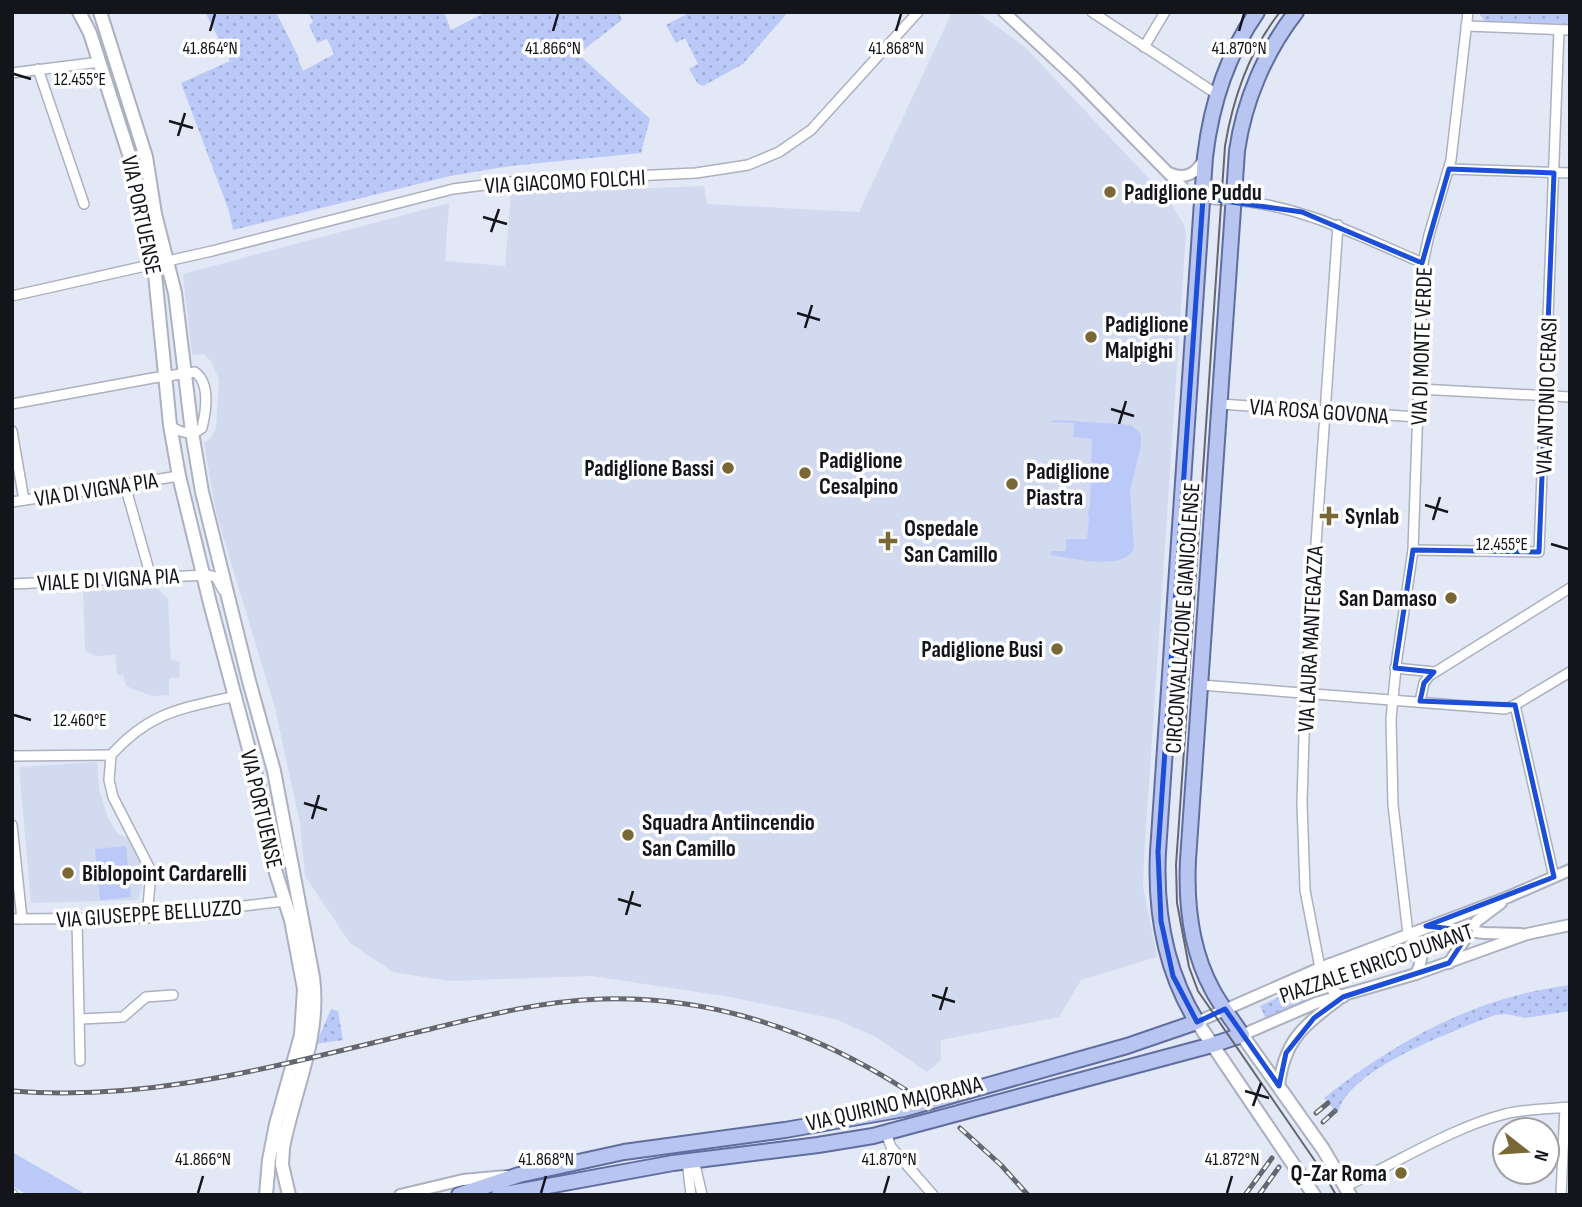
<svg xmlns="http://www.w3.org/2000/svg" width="1582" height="1207" font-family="'Sofia Sans Condensed',sans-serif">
<defs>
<pattern id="grass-dots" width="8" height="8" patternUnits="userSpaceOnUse" patternTransform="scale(1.75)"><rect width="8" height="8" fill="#bac9f7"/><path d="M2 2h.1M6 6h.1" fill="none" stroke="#9facd3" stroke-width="1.8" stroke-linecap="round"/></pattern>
</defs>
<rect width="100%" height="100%" fill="#e3e8f7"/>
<g fill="#d2daef">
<polygon points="952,12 977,12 1025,47 1169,200 1184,225 1186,233 1144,858 1143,886 1157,957 1081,980 1059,1017 941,1040 941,1060 927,1072 876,1037 835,1019 730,997 592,976 449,981 393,972 350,943 305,876 300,824 275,708 216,513 204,443 211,438 216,427 219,380 211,361 203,354 192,355 183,274 449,203 445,261 505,266 511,194 704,186 707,204 859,212"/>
<polygon points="158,589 168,599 171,660 180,661 179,678 169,678 169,695 152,696 126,686 123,675 117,675 115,655 96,656 85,651 83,591"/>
<polygon points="97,762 99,789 108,818 118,834 131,839 144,865 144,879 138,900 31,903 19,767"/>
</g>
<g fill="url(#grass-dots)">
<polygon points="205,12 276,12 299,58 298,59 303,71 334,54 327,39 317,43 309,25 313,22 308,12 444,12 451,30 486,12 619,12 622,20 578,54 650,119 641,153 510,166 450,176 233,230 229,211 181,83 230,61"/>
<polygon points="685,12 788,12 743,64 703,86 698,84 689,69 698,64 685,38 676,43 666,25 685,15"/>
<polygon points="1481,12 1570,12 1570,24 1485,21 1480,15"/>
<polygon points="1412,948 1417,952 1415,960 1340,987 1334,979 1335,975"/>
<polygon points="1318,982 1322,994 1266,1019 1260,1006 1287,993"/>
<path d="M1570,985V1011L1526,1018L1506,1014L1495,1015C1456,1030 1345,1070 1338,1114L1324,1098C1397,1040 1476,997 1570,985Z"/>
<polygon points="331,1009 338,1011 343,1040 316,1044"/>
</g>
<g fill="#bac9f7">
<path d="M1057,420L1131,425L1141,434V445L1130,491L1134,548C1126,572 1072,558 1051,555V551H1066V539H1087L1089,520L1088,512L1090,507L1092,439L1073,437L1074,423L1049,422Z"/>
<polygon points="126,846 131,897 100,900 95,849"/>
<polygon points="12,1152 87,1195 28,1195 12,1186"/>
</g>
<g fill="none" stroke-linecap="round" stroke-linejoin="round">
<g stroke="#acb1bf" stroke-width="12">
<g id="minor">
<polyline points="1092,12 1218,95"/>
<polyline points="1466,26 1570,30"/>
<polyline points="1144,47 1165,12"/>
<polyline points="38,69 84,204"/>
<polyline points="12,73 100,62"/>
<polyline points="1449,169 1570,173"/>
<path d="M1233,200C1304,206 1358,236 1423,263"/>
<polyline points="12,296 212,251 453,189 508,182 696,173 748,165 779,152 811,130 918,12"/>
<polyline points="1419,389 1570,397"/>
<path d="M12,404L153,378L195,372C211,384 206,411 202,428C193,436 179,433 170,425"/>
<polyline points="1220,404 1418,417"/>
<polyline points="12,431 24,500"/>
<polyline points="126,489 151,577"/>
<polyline points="12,502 179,476"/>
<polyline points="1413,550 1539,552 1559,30"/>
<polyline points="12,584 208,575 216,577 223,590"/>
<polyline points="1395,668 1434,672"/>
<polyline points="1201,685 1505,709 1515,705 1570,672"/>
<polyline points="1420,701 1424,683 1429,676 1570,588"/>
<polyline points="1515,705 1554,877"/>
<polyline points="12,756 111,755"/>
<polyline points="12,825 22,919"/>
<path d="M147,918L151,871L113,797L109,780L111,755C151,711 181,709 235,696"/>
<polyline points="12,919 147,918 285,901"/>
<polyline points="77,920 80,1061"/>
<polyline points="1408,934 1393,805 1391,719 1397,658 1413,550 1423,263 1429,235 1451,160 1468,12"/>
<polyline points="1320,968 1305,890 1302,802 1305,703 1338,225"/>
<polyline points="80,1019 123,1017 146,997 173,995"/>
<polyline points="886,1133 891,1147 933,1195"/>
<polyline points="694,1160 702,1195"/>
<polyline points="687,1161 691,1195"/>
<path d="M1346,1186C1395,1164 1453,1127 1505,1114C1526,1109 1548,1109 1570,1107"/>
<polyline points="12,1194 13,1195"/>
<polyline points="1561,1195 1565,1108"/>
</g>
</g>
<g stroke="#acb1bf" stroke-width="14">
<g id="tertiary">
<polyline points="1004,12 1076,79 1184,189 1199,197 1233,200"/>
<path d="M1169,173C1186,180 1196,174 1204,159"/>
<polyline points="1432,926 1484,933 1521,934"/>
<path d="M1408,934C1425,945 1424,957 1416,974"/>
<polyline points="1449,963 1477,921 1501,903"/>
<path d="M1330,964C1326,979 1327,990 1343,997"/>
<polyline points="1197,1022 1320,968 1508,897 1570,870"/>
<polyline points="1242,1035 1316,1003 1416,974 1527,934 1570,925"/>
<path d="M1279,1086C1284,1041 1303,1026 1338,1000"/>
<polyline points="400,1195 463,1180 506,1176"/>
</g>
</g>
<g stroke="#acb1bf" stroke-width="16">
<g id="secondary">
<polyline points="79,12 90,33 135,173 154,264 170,425 179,476 210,603 263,802 276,873 291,920 304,989 301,1035 276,1124 269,1160 266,1195"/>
<path d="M100,12L146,157L155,214L175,293L192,432L202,492L249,681L274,771L313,977C321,1038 294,1089 283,1148L282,1165L289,1195"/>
<polyline points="1197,1022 1314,1195"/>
<polyline points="1242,1035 1323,1149 1350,1195"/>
</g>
</g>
<g stroke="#606e9f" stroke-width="18">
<g id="primary">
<path d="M459,1195L519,1175L624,1152L785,1130L904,1109L1127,1046L1197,1022C1165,970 1155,913 1158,852L1205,157C1211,106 1227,55 1257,12"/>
<path d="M499,1195L673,1163L818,1145L873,1136L1212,1045L1242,1035C1232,1019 1220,1005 1212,989C1191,950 1186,902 1188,860L1237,151C1244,101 1265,52 1296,12"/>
</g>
</g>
<use href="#minor" stroke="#fff" stroke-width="9"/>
<use href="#tertiary" stroke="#fff" stroke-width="10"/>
<use href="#secondary" stroke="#fff" stroke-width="12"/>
<use href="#primary" stroke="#b8c5f0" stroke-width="14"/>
<path stroke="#646770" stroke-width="2" d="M1280,12C1249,51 1233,98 1225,146L1182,779L1176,865L1177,903L1189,967L1198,991L1324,1174L1336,1195"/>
<g stroke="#646770" stroke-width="5">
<g id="rail">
<path d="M12,1091C154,1102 278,1065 414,1033C476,1018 538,1001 602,999C712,996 814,1031 906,1090"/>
<polyline points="1316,1113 1328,1103"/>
<polyline points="1323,1122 1335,1111"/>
<polyline points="960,1128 1001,1165 1028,1195"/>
<polyline points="1245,1195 1272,1158"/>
<polyline points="1259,1195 1279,1167"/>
</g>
</g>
<use href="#rail" stroke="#fff" stroke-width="2.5" stroke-dasharray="8" stroke-linecap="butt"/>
</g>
<path fill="none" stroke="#1d4ed8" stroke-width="5" stroke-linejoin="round" d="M1449,169L1554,173L1539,552L1413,550L1395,668L1434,672L1424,683L1420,701L1515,705L1554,877L1426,926L1470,931L1449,963L1343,997L1314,1018L1286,1053L1279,1086L1225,1009L1197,1022L1173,976L1161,921L1158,852L1203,198L1302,212L1422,263Z"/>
<path fill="none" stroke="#13151a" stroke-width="2.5" d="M210,31L215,14M553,31L558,14M896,31L901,14M1239,31L1244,14M14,74L31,79M169,121L193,128M178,136L185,113M483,217L507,224M491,232L499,209M797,313L820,320M805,328L812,305M1111,409L1134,416M1119,424L1126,401M1425,505L1448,512M1433,520L1440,497M1551,544L1568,549M14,715L31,720M304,803L327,810M312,819L319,795M618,899L641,906M626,915L633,891M932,995L955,1002M940,1010L947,987M1245,1091L1269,1098M1253,1106L1261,1083M198,1193L203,1176M541,1193L546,1176M884,1193L889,1176M1227,1193L1232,1176"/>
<g fill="#796735" stroke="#fff" stroke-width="2.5">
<circle cx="1110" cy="192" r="7"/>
<circle cx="1091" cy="337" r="7"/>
<circle cx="728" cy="468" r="7"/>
<circle cx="805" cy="473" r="7"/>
<circle cx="1012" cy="484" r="7"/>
<path d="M1325.5 505.5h7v7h7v7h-7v7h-7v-7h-7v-7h7z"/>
<path d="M884.5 530.5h7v7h7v7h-7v7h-7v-7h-7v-7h7z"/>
<circle cx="1451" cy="598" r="7"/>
<circle cx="1057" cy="649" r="7"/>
<circle cx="628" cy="835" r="7"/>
<circle cx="68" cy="873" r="7"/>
<circle cx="1401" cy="1173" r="7"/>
</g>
<g text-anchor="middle" stroke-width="7" stroke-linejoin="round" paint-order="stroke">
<g font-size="23" fill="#13151a" stroke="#fff">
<text transform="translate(565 181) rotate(-3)" y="8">VIA GIACOMO FOLCHI</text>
<text transform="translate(142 215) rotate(78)" y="8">VIA PORTUENSE</text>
<text transform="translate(1421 346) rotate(-88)" y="8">VIA DI MONTE VERDE</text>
<text transform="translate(1546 396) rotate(-88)" y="8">VIA ANTONIO CERASI</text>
<text transform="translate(1319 411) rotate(4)" y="8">VIA ROSA GOVONA</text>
<text transform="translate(96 489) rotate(-9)" y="8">VIA DI VIGNA PIA</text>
<text transform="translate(108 579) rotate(-3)" y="8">VIALE DI VIGNA PIA</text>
<text transform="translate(1182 618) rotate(-86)" y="8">CIRCONVALLAZIONE GIANICOLENSE</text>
<text transform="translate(1310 639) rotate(-87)" y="8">VIA LAURA MANTEGAZZA</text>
<text transform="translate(262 809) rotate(77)" y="8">VIA PORTUENSE</text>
<text transform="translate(149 913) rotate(-4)" y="8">VIA GIUSEPPE BELLUZZO</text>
<text transform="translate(1376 963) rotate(-19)" y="8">PIAZZALE ENRICO DUNANT</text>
<text transform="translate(894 1103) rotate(-13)" y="8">VIA QUIRINO MAJORANA</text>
</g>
<g font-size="23" font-weight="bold" fill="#13151a" stroke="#fff" text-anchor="start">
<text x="1124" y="200">Padiglione Puddu</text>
<text x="1105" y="332">Padiglione<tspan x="1105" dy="26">Malpighi</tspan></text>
<text x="819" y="468">Padiglione<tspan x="819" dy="26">Cesalpino</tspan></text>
<text x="714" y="476" text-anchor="end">Padiglione Bassi</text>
<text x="1026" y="479">Padiglione<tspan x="1026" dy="26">Piastra</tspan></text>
<text x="1345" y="524">Synlab</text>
<text x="904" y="536">Ospedale<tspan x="904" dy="26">San Camillo</tspan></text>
<text x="1437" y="606" text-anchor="end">San Damaso</text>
<text x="1043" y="657" text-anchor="end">Padiglione Busi</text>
<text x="642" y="830">Squadra Antiincendio<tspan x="642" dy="26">San Camillo</tspan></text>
<text x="82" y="881">Biblopoint Cardarelli</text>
<text x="1387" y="1181" text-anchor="end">Q-Zar Roma</text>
</g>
</g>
<g font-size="18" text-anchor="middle" fill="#13151a" stroke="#fff" stroke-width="7" stroke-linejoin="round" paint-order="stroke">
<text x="210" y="54">41.864°N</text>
<text x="553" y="54">41.866°N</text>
<text x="896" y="54">41.868°N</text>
<text x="1239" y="54">41.870°N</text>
<text x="80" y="85">12.455°E</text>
<text x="1502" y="550">12.455°E</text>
<text x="80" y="726">12.460°E</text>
<text x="203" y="1165">41.866°N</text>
<text x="546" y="1165">41.868°N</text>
<text x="889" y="1165">41.870°N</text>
<text x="1232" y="1165">41.872°N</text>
</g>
<rect width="1582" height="1207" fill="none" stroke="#13151a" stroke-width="28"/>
<g transform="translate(1526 1151) rotate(107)"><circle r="33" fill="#ffffff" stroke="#a1a1a3" stroke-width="2"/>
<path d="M0-5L12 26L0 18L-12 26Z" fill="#796735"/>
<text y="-10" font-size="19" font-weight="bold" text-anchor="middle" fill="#13151a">N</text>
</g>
</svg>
